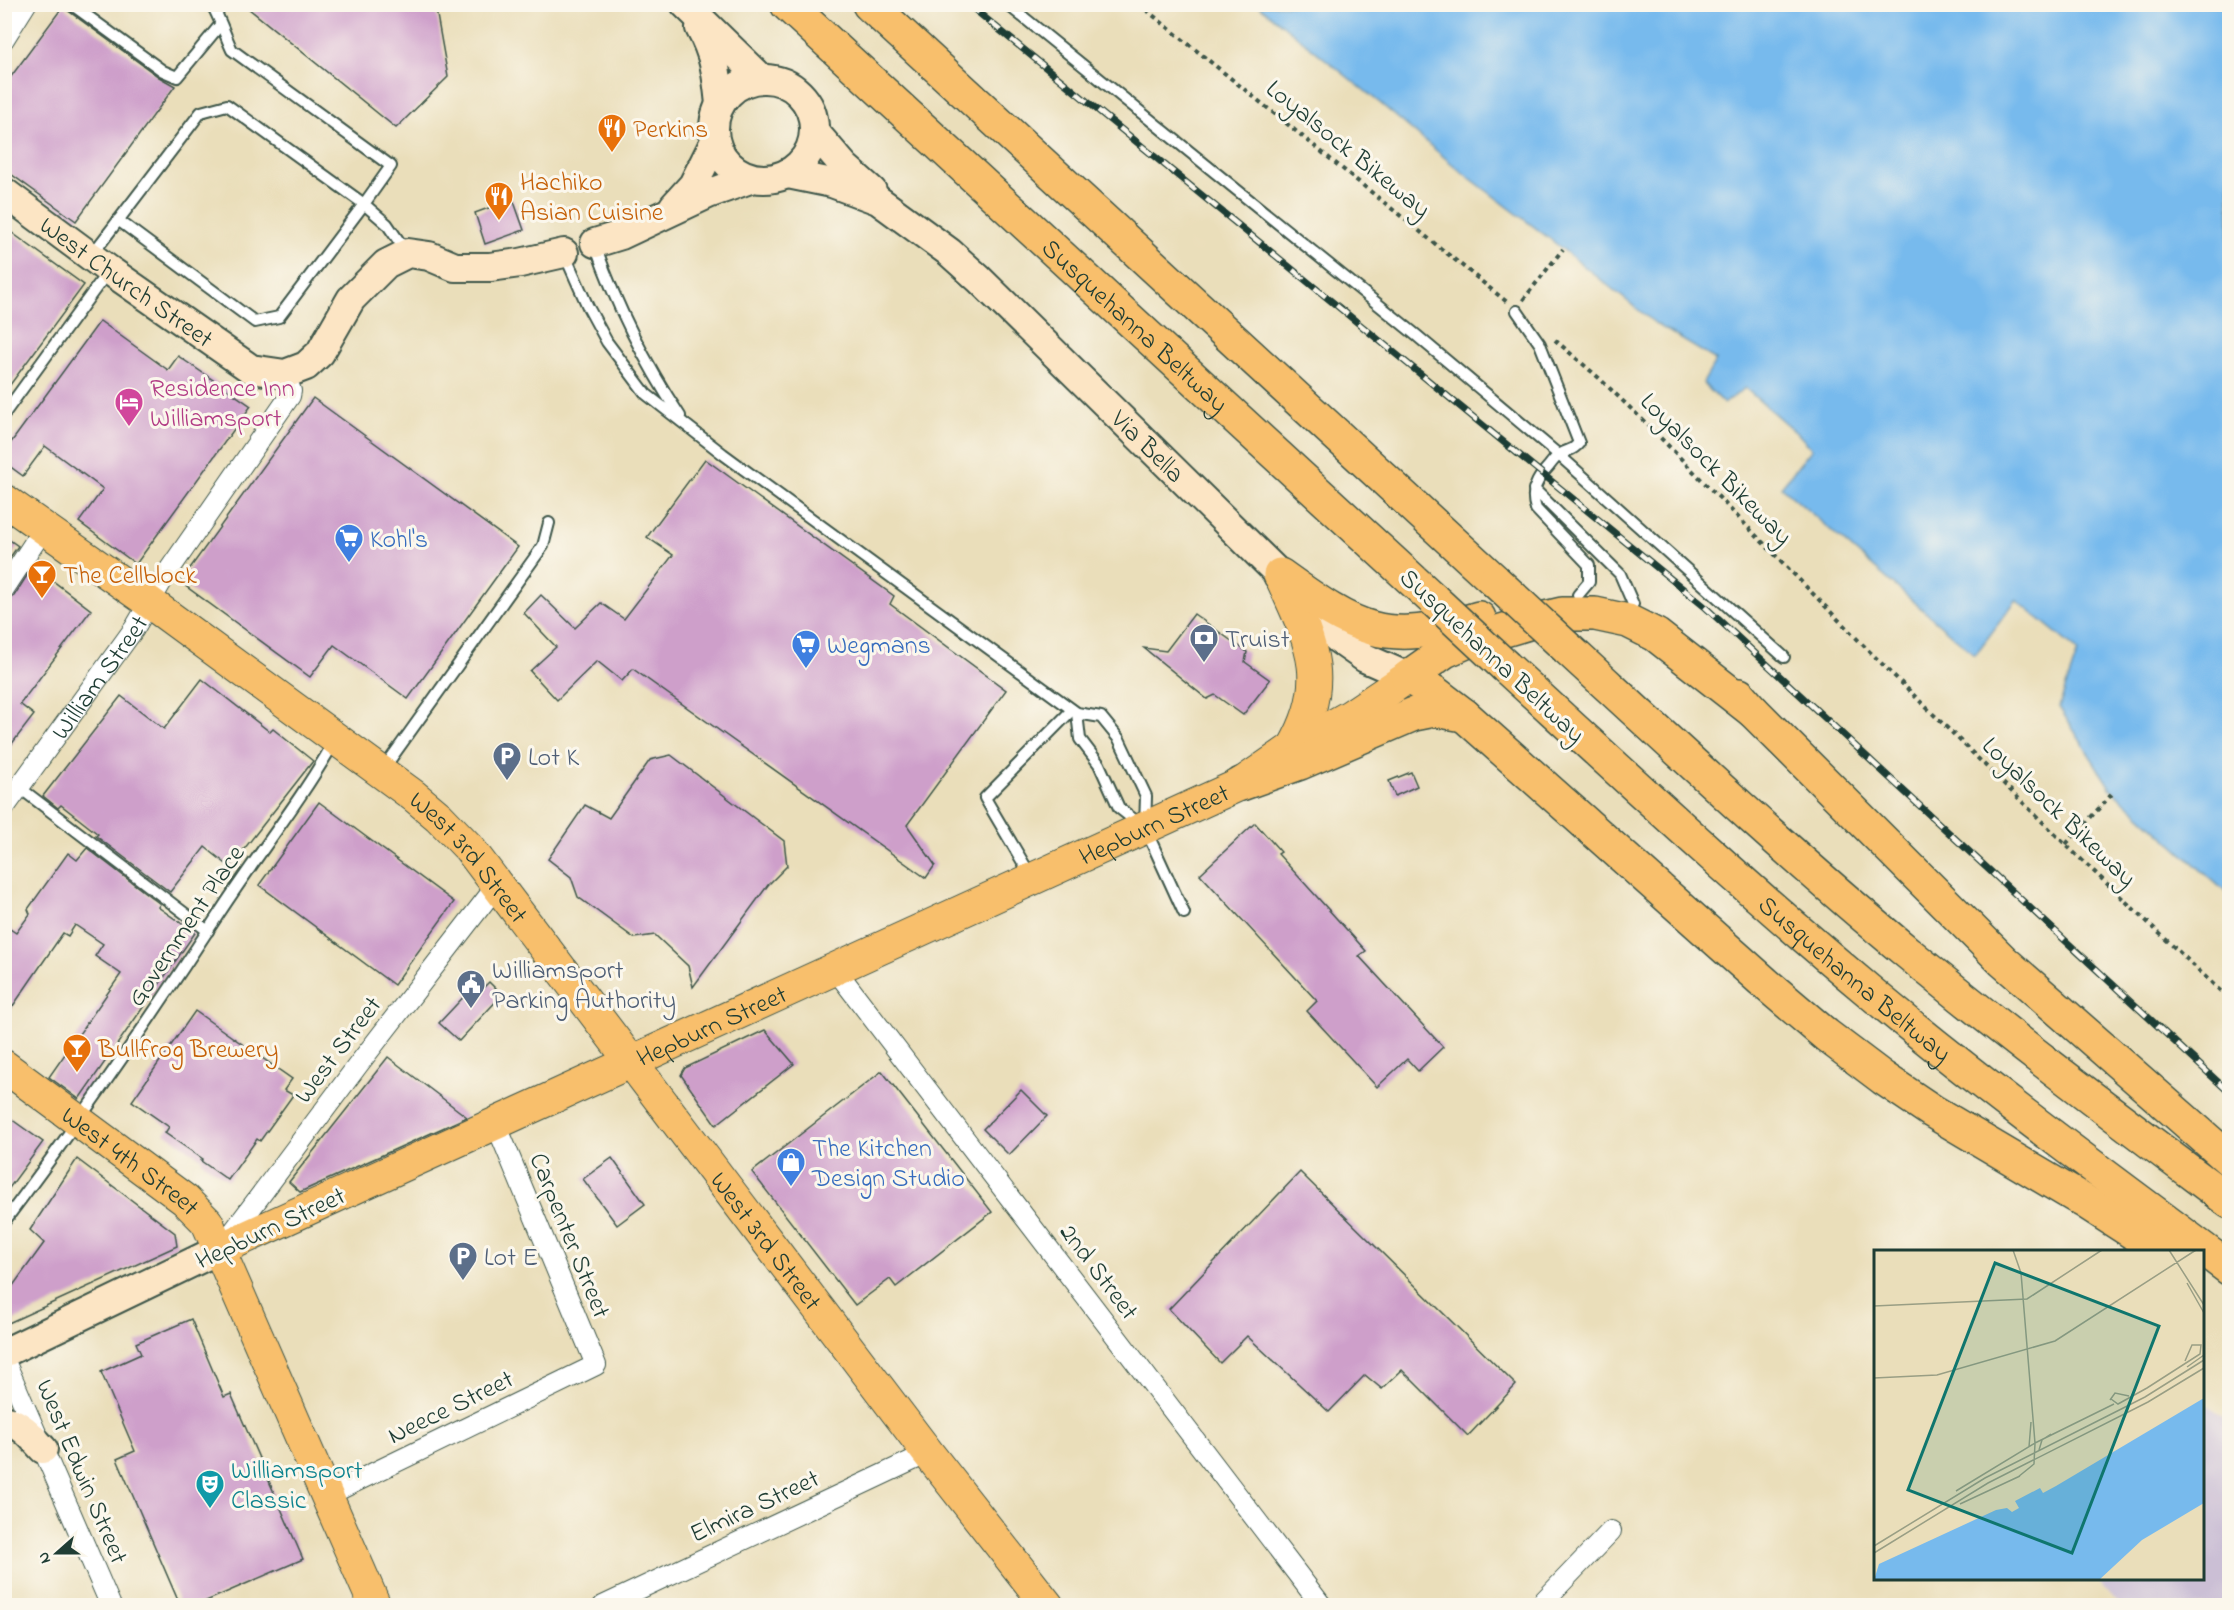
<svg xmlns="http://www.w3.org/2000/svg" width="2234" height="1610" font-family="'Indie Flower',sans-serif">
<rect width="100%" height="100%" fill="#fbf7ec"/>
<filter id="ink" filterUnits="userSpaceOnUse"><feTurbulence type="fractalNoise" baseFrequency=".0167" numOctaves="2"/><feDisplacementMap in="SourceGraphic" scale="12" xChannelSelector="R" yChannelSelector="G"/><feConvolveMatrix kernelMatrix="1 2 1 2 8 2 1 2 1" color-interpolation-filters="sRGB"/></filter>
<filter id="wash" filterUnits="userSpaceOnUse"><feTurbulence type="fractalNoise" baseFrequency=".008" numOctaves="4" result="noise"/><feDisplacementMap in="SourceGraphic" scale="24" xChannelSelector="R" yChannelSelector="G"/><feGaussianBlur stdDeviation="1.35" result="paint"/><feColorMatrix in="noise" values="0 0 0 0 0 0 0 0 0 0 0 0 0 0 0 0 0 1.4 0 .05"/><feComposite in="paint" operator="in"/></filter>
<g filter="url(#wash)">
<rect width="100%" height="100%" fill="#eadeba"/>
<polygon fill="#cbbfd5" points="2203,1402 2229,1421 2229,1605 2119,1605 2096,1579 2202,1578"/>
<polygon fill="#77baed" stroke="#4b7c90" stroke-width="1.5" points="1258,5 2229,5 2229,895 2111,789 2059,707 2078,651 2016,600 1975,655 1781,487 1812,449 1801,437 1745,388 1724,404 1703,383 1716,360 1656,324 1550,239 1458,169 1380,103"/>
<g id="blocks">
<g fill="#ce9fca">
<polygon points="243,4 435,4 448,77 396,128"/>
<polygon points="64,5 67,10 159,77 175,86 76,221 4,169 4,86"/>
<polygon points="513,199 524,230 485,244 475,213"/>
<polygon points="4,227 84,285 4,393"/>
<polygon points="100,321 168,370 178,356 251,406 136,564 79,522 103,489 45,446 23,476 4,462 4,452"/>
<polygon points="313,398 518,547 408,699 334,645 310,677 180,582"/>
<polygon points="705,459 894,596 890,604 1006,690 907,825 935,865 926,878 633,669 622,681 597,661 557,700 530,671 556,647 524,613 541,595 575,628 601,603 624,619 673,555 647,537"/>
<polygon points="4,536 18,546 4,566"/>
<polygon points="37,560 44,566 40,571 91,610 20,704 34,715 4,754 4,601 14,596"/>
<polygon points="1194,614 1247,652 1245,662 1270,680 1243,715 1215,695 1207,699 1144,648 1166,651"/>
<polygon points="202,679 270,732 273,729 313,761 230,867 205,847 170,892 96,836 98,834 61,805 58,808 43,796 121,696 164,729"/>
<polygon points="671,755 784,841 787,866 768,885 693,987 688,966 655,935 634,938 578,897 571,877 548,859 585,805 609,818 650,760"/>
<polygon points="1411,772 1417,786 1395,796 1389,781"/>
<polygon points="319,802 454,902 394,985 259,885"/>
<polygon points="1255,823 1281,852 1278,854 1366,951 1359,956 1443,1047 1418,1071 1407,1059 1377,1087 1307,1011 1317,1001 1200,874"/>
<polygon points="87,848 160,904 158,907 195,933 79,1099 49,1077 121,974 95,956 103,944 75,925 68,936 63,933 4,1019 4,925 16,933 30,914 28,909 68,853 77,860"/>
<polygon points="489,982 502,995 459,1041 439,1023 472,988 478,993"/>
<polygon points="195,1011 292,1079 284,1090 293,1095 260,1141 257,1139 228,1180 201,1161 203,1159 165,1133 169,1127 132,1101"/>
<polygon points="765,1030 794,1064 716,1125 681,1075 685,1068"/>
<polygon points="388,1057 467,1117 300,1192 289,1182"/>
<polygon points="882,1071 992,1212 896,1287 890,1279 855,1305 752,1172"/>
<polygon points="1021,1090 1047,1116 1009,1155 983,1129"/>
<polygon points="4,1114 43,1142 4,1195"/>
<polygon points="612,1158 645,1204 617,1225 583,1179"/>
<polygon points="77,1159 175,1233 177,1246 4,1325 4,1298 44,1243 30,1230"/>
<polygon points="1300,1172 1516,1385 1468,1436 1402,1370 1382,1389 1365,1375 1329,1412 1247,1336 1220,1363 1169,1309"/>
<polygon points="191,1319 224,1397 231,1394 303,1559 197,1605 180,1605 117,1459 135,1451 101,1372 141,1354 136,1343"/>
</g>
</g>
</g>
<g filter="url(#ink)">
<use href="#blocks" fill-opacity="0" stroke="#3d5548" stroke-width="1.5"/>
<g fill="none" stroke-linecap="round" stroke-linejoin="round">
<g stroke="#3d5548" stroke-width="14">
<g id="lane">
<polyline points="71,4 163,71 177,77 220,25"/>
<path d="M211,4C217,11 227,40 232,50L391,166L364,204L387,224L407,253"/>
<polyline points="1007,4 1416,335 1559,455 1784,657"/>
<path d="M595,245C616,305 645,363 680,416"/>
<polyline points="564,253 588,307 607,342 646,394 723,454 1077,713 1101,717 1119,739 1146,796 1145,828 1184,913"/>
<polyline points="91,256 201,112 227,105 364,204 279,317 255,322 118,220"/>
<path d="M1517,311L1540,344L1579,443C1572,452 1567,449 1559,455C1556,457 1552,462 1549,466C1537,479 1530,491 1536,509L1589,565V582L1578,595"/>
<polyline points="4,414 109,270"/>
<polyline points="1534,489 1620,574 1633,604"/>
<polyline points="1077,713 1080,739 1099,764 1119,808 1142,826"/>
<polyline points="382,771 543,546 549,523"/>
<polyline points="20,788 208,931"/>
<polyline points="1031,876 985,798 1072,710"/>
<path d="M4,1222C80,1121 151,1018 220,912C257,855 300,802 334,742"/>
</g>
</g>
<g stroke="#3d5548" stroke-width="22">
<g id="street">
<polyline points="4,39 26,4"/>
<polyline points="4,589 44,528"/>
<path id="s1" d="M4,808L134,629L165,576L290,396L291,391L285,374"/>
<polyline points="835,969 1322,1606"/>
<polyline points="224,1244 358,1065 498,884"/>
<polyline points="4,1359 111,1606"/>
<polyline points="328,1495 596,1365 496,1124"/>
<polyline points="603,1606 928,1453"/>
<polyline points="1539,1606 1611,1531"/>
</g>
</g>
<g stroke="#3d5548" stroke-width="32">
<g id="secondary">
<polyline points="685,4 761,78"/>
<path d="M700,28C715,55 717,75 720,104"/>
<circle cx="764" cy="129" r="50"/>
<polyline points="814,131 845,167 872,191"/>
<path id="s2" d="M788,174L832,183L878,200L949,252L979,279L1280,575L1315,617L1338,639L1365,658L1408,677"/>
<path id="s3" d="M4,192L109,270L251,369L285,374L306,366L320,353L351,299L386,264L408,253L429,256L455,267H490L520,263L564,253"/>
<polyline points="674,206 693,185 715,141"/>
<polyline points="595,243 621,235 708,194 750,179"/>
<polyline points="4,1353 220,1249"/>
<path d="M4,1420C21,1423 32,1437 43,1449"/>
</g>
</g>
<g stroke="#3d5548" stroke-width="34">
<g id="primary">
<path id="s4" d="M4,500L149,602L414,796L439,817L469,848L928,1453L1048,1606"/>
<path d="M1280,575C1310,641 1333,679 1293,748"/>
<path id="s5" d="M4,1066L185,1200L207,1222L375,1606"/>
<path id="s6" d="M220,1249L1241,784L1293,748L1350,716L1408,677"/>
</g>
</g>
<g stroke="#3d5548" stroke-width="36">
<g id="highway">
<path id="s7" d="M787,4L1434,600"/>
<polyline points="869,4 1495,581"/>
<path d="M1280,575C1358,631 1383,647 1479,618"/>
<path d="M1567,648C1679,751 1790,855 1908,953C2012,1039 2121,1120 2230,1202"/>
<path id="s8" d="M1506,667C1626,777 1745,888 1870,992C1986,1089 2108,1178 2230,1269"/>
<polyline points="1739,695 1753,711 2003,961 2230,1160"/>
<polyline points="1753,711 1656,635 1628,621 1595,614 1562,614 1545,618 1468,641 1445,651 1408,677 1434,692 1464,715 1766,984 1826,1035 1883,1078 1932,1111 2084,1201 2163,1252"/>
<polyline points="1241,784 1300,763 1414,714 1434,710 1464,715"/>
</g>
</g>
<g stroke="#3d5548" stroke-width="4" stroke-dasharray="4.5 4.5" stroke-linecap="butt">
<polyline points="1139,4 1507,302"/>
<polyline points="1523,300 1563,249"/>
<polyline points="1555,340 1599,378 1650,427 1867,649 2066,845 2230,1000"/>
<polyline points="2066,844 2114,792"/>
</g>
<use href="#lane" stroke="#fff" stroke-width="10"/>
<use href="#street" stroke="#fff" stroke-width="20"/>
<use href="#secondary" stroke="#fce5c4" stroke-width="28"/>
<use href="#primary" stroke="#f8bf6c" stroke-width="32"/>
<use href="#highway" stroke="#f8bf6c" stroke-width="33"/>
<g stroke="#1f3d34" stroke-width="7">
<polyline id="rail" points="968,4 1704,606 2230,1093"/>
</g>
<use href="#rail" stroke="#fbf7ec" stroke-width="4.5" stroke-dasharray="14" stroke-linecap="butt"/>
<g stroke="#3d5548" stroke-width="36" stroke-linecap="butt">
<g id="highway-bridge">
<polyline points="1495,581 1567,648"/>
<polyline points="1434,600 1506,667"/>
</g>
</g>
<use href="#highway-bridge" stroke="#f8bf6c" stroke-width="33"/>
</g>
</g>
<defs>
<g id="restaurant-pin" transform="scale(1.5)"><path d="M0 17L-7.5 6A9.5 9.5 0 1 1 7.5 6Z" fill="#e8710a" stroke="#fbf7ec"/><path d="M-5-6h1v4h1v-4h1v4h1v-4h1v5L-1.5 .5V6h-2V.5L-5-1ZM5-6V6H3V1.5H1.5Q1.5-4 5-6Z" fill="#fff"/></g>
<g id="hotel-pin" transform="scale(1.5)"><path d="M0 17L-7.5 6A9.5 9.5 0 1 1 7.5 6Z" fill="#d1479c" stroke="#fbf7ec"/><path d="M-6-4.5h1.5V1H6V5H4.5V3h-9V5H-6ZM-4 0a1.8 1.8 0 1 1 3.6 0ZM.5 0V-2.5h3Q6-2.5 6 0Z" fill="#fff"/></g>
<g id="supermarket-pin" transform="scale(1.5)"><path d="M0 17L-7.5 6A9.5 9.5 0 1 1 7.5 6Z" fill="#3f7fe0" stroke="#fbf7ec"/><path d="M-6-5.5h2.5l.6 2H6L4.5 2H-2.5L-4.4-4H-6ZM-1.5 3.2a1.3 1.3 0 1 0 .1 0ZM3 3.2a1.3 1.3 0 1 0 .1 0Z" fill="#fff"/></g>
<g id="bar-pin" transform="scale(1.5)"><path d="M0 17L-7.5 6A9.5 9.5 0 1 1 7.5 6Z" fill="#e8710a" stroke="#fbf7ec"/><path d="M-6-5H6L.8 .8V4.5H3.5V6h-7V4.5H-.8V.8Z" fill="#fff"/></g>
<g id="bank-pin" transform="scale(1.5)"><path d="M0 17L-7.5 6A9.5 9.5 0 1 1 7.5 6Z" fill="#5c6f8a" stroke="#fbf7ec"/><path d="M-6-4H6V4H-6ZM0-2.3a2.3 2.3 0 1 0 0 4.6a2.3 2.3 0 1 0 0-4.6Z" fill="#fff"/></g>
<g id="parking-pin" transform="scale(1.5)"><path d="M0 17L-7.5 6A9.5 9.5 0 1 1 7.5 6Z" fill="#5c6f8a" stroke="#fbf7ec"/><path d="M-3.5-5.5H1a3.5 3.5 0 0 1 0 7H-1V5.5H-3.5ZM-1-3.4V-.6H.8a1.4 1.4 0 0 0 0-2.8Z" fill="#fff"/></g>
<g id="civic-pin" transform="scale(1.5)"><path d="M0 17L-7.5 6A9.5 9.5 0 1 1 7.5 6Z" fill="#5c6f8a" stroke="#fbf7ec"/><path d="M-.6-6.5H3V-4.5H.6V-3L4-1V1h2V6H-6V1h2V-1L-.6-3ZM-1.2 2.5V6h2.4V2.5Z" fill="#fff"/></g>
<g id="shop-pin" transform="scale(1.5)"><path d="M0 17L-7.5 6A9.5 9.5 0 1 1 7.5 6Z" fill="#3f7fe0" stroke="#fbf7ec"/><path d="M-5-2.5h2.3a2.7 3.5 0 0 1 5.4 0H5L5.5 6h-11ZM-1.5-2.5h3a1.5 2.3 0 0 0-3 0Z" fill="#fff"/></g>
<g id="theatre-pin" transform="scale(1.5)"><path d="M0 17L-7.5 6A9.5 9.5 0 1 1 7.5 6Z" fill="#0f9aa8" stroke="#fbf7ec"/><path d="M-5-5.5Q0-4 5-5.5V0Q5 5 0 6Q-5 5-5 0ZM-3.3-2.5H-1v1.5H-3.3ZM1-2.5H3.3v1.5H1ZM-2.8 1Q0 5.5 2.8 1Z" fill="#fff"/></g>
</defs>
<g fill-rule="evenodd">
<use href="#restaurant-pin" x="612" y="128"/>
<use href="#restaurant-pin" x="499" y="196"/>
<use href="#hotel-pin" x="129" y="402"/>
<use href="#supermarket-pin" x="349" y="538"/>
<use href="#bar-pin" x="42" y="574"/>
<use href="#bank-pin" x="1204" y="638"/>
<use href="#supermarket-pin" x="806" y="644"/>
<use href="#parking-pin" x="507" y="756"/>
<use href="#civic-pin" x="471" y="984"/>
<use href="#bar-pin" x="77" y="1048"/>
<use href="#shop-pin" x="791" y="1162"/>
<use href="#parking-pin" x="463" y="1256"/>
<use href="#theatre-pin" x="210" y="1484"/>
</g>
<g text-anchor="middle" stroke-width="6" stroke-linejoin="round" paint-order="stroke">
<g font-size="26" fill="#c56008" stroke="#fbf7ec" text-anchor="start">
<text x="633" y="137">Perkins</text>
<text x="520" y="190">Hachiko<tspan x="520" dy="30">Asian Cuisine</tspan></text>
<text x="63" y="583">The Cellblock</text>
<text x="98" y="1057">Bullfrog Brewery</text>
</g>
<g font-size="26" fill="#1f3d34" stroke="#fbf7ec">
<text transform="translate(1349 148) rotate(39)" y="9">Loyalsock Bikeway</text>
<text dy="9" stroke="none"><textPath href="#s3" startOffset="152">West Church Street</textPath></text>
<text dy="9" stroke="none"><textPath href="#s7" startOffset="474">Susquehanna Beltway</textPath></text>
<text dy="9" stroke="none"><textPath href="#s2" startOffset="460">Via Bella</textPath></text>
<text transform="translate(1717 468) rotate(45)" y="9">Loyalsock Bikeway</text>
<text transform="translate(1493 655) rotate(43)" y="9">Susquehanna Beltway</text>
<text dy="9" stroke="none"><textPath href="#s1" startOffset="162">William Street</textPath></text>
<text transform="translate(2060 811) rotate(44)" y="9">Loyalsock Bikeway</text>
<text dy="9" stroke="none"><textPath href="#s6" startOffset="1026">Hepburn Street</textPath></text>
<text dy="9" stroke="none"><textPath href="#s4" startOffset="588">West 3rd Street</textPath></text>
<text transform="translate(185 925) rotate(-56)" y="9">Government Place</text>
<text dy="9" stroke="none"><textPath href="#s8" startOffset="468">Susquehanna Beltway</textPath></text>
<text dy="9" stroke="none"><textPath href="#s6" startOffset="540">Hepburn Street</textPath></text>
<text transform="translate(337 1049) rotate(-53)" y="9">West Street</text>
<text dy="9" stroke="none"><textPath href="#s5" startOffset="158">West 4th Street</textPath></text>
<text transform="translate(270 1227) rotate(-25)" y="9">Hepburn Street</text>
<text transform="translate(571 1235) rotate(68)" y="9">Carpenter Street</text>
<text dy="9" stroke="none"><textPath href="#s4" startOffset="1074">West 3rd Street</textPath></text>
<text transform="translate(1100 1271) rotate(53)" y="9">2nd Street</text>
<text transform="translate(450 1406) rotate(-26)" y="9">Neece Street</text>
<text transform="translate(83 1471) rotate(67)" y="9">West Edwin Street</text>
<text transform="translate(754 1505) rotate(-25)" y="9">Elmira Street</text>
</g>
<g font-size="26" fill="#b23c85" stroke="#fbf7ec" text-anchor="start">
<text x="150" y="396">Residence Inn<tspan x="150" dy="30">Williamsport</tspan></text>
</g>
<g font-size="26" fill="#366cbe" stroke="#fbf7ec" text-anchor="start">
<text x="370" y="547">Kohl's</text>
<text x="827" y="653">Wegmans</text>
<text x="812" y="1156">The Kitchen<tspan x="812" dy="30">Design Studio</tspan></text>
</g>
<g font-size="26" fill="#4e5e75" stroke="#fbf7ec" text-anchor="start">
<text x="1225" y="647">Truist</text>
<text x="528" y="765">Lot K</text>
<text x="492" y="978">Williamsport<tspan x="492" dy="30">Parking Authority</tspan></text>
<text x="484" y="1265">Lot E</text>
</g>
<g font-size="26" fill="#0d838f" stroke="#fbf7ec" text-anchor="start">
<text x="231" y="1478">Williamsport<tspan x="231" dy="30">Classic</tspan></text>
</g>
</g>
<g transform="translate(1874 1250)">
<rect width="330" height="330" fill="#eadeba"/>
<path d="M330,148V253L268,290L225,330H0L5,314L122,260L133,258L138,262L145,258L141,251L166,238L169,243L182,236Z" fill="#77baed"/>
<path fill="none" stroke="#999e84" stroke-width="1.5" d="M139,0L147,23L161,193L240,154M295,0L330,55M313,33L330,63M0,56L153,49L228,0M313,117L330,105M0,128L63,125L181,91L322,0M237,149L244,154L273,138L326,104L327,95H318L311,111M236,150L241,143L255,146M155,197L157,172M165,200L168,190L177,184M82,241L161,193L160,214L144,227M86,254L146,226M0,296L111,228L271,147L330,110M0,303L114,233L274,152L330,118"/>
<path fill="#0f766e" fill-opacity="0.15" stroke="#0f766e" stroke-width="3" d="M121,13L285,76L198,303L34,240Z"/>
<rect width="330" height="330" fill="none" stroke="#1f3d34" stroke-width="3"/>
</g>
<rect width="2234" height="1610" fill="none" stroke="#fbf7ec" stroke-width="24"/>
<g transform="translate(57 1553) rotate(249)" stroke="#fbf7ec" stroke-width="4.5" paint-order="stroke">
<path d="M0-4.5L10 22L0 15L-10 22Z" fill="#1f3d34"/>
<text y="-9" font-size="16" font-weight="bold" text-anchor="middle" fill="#1f3d34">N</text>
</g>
</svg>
